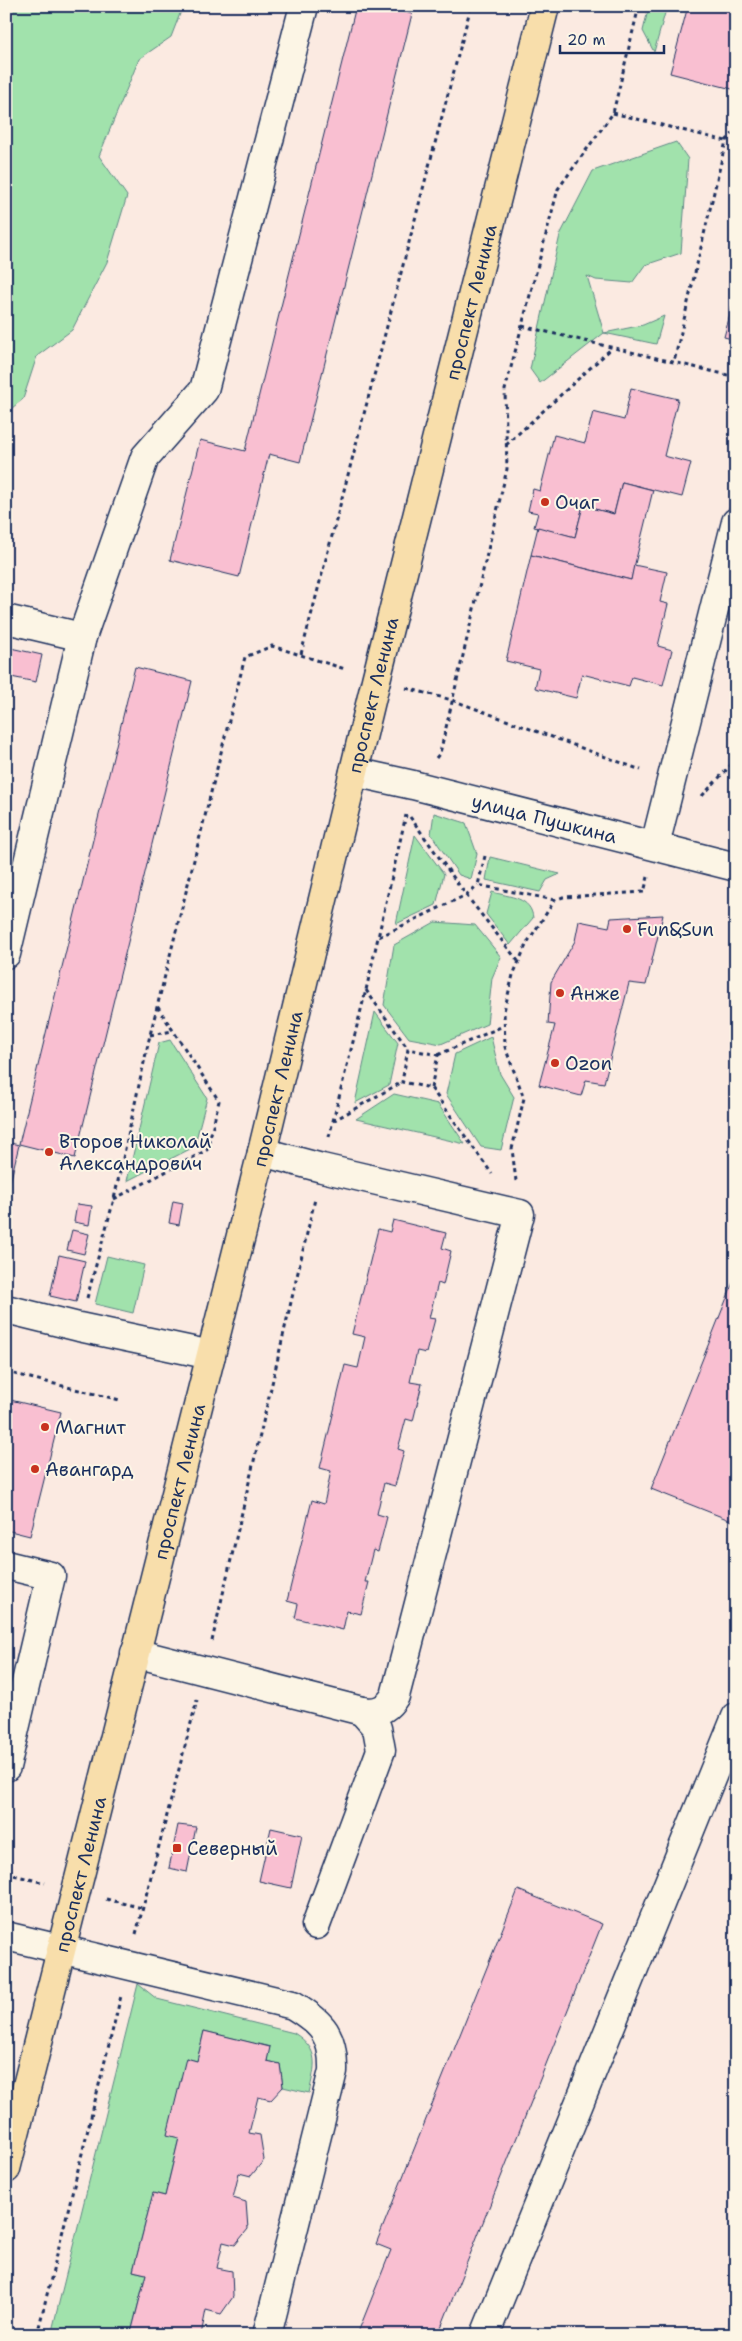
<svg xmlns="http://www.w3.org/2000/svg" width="742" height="2341" font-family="'Shantell Sans',sans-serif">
<rect width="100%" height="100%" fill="#fbeae1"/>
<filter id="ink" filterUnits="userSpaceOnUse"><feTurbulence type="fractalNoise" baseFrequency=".02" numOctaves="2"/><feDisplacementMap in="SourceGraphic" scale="10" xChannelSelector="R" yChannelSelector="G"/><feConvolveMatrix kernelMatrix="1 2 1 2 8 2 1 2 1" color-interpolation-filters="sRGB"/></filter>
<g filter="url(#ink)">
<g fill="#a1e2ac" stroke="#5e8885">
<polygon points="6,6 183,6 171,37 139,59 99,156 127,196 107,262 72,330 37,356 23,399 6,413"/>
<polygon points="649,6 667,6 654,52 643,31"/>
<polygon points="676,142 688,159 681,253 645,265 632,283 596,280 587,276 604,333 643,325 664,316 656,344 604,333 540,383 530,369 560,235 593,171"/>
<polygon points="434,813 466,823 477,854 471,879 459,875 431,834"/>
<polygon points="415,835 444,874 436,905 396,924"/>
<polygon points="490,857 560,874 547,880 540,892 486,880"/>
<path d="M492,892C510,897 531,897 533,918L510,945L486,914Z"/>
<polygon points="435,922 475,925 501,957 492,978 487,1024 441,1044 409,1038 384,1005 394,945"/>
<polygon points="375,1012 398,1043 389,1085 355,1103"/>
<polygon points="491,1037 500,1074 514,1097 501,1150 481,1147 446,1094 455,1054"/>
<polygon points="170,1040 207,1098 194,1147 127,1181 159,1043"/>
<polygon points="394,1094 438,1104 465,1144 356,1119"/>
<polygon points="107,1256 144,1265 133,1313 95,1304"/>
<path d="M138,1984L157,1999L294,2033C321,2050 315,2066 309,2093L283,2087L280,2064L267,2061L269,2047L204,2031L197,2061L186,2058L179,2138L165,2196L153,2193L133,2271L146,2274L131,2333L122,2330L120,2335H51Z"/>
</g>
<g fill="#f9bfd1" stroke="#1b2f5e">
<polygon points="356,6 382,6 412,14 300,462 269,454 239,577 170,560 200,440 245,451"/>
<polygon points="688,6 736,6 736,90 670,73"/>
<polygon points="736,292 736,340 724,337"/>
<polygon points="631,388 678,399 664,456 691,463 682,497 622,482 614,514 583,506 575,537 534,527 538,513 528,511 533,489 540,491 554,435 585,443 593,412 624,420"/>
<polygon points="622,482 653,490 631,580 531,555 538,527 575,537 583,506 614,514"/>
<polygon points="531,555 631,580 634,565 667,572 660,602 668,604 658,646 672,650 663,685 632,677 629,686 582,674 576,698 535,688 539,669 506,661"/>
<polygon points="6,647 42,655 36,682 6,676"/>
<polygon points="135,667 192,681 75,1158 19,1144"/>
<polygon points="663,915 646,985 629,983 604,1083 586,1080 581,1096 539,1085 555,1025 548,1024 551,982 575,941 579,921 609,927 611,918"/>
<polygon points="6,1142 19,1145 6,1200"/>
<polygon points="173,1201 183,1203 179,1225 169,1223"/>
<polygon points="77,1204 92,1206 89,1225 74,1222"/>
<polygon points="393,1220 446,1233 442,1248 451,1251 443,1285 438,1283 429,1318 435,1319 426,1353 417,1351 410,1382 422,1384 413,1421 406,1419 398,1449 404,1451 395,1486 384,1483 377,1514 387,1517 378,1552 373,1550 365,1582 369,1582 361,1614 347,1611 343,1630 295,1618 298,1604 287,1601 312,1500 324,1504 331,1471 320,1468 345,1365 358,1368 365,1337 352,1334 378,1229 390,1232"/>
<polygon points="72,1230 89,1234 84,1254 67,1250"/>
<polygon points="59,1255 85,1261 76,1302 50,1296"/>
<polygon points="736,1275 736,1511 732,1521 651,1489"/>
<polygon points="6,1399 61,1412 30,1536 6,1530"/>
<polygon points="178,1825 196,1827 187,1872 169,1868"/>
<polygon points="271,1828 302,1835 291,1888 259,1881"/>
<polygon points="518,1890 602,1924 438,2335 357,2335 391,2250 376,2244"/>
<polygon points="204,2031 270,2047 267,2061 280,2064 283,2087 271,2100 258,2097 249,2133 260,2135 264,2160 251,2176 239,2173 233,2198 246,2202 248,2229 235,2245 223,2242 217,2268 232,2271 233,2297 221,2314 206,2310 201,2335 120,2335 121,2330 131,2333 146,2274 133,2271 153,2193 165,2196 179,2138 167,2135 186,2058 197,2061"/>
</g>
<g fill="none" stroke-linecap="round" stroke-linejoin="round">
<g stroke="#1b2f5e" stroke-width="31">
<g id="minor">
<polyline points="6,619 82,637"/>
<path id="s1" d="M354,772L413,785L736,867"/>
<polyline points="655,845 736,522"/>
<polyline points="6,954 82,637 145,457 204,390 304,6"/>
<polyline points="6,1309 79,1327 211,1355"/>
<polyline points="6,1565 51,1576 6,1767"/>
<path d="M135,1653L362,1711C377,1714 387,1709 395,1696L520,1214L322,1168L262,1152"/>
<polyline points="316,1925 381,1750 377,1728 362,1711"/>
<path d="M6,1936L293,2005C323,2023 334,2036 333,2071L267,2335"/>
<polyline points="485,2335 736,1717"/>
</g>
</g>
<g stroke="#1b2f5e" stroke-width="31">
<g id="major">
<path id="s2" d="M6,2169L262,1152L376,680L545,6"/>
</g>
</g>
<g stroke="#1b2f5e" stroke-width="3" stroke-dasharray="4 4" stroke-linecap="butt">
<polyline points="613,113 726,141 674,362"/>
<polyline points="726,141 736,130"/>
<polyline points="522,326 736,377"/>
<polyline points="506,445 612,348"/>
<polyline points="301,654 471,6"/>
<polyline points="406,688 452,700 641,770"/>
<polyline points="436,758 440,753 507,469 505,390 558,189 613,113 639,6"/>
<polyline points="702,796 732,764 736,763"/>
<polyline points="410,817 466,895 518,961"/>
<polyline points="485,856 478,885 555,900"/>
<polyline points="379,937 466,895 478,885"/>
<polyline points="366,990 408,1049"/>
<polyline points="150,1035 173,1031"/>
<polyline points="438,1055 503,1026"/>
<polyline points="431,1088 438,1055 408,1049 402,1082 431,1088 492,1174"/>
<polyline points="333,1121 402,1082"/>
<polyline points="329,1137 366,990 406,815"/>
<polyline points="516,1181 512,1149 524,1098 505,1047 504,1011 513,975 527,943 555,900 563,897 644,892 648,877"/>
<polyline points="114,1199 207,1150 219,1101 157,1006"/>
<polyline points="87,1298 114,1199 150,1035 245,657 272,646 345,669"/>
<polyline points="6,1372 120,1400"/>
<polyline points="212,1641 315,1199"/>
<polyline points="6,1873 45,1883"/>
<polyline points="106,1899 142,1908"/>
<polyline points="136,1934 197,1700"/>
<polyline points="37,2335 121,1996"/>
</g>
<use href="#minor" stroke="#fcf5e5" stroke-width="28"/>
<use href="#major" stroke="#f8deab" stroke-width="28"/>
</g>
</g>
<g fill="#c8321e" stroke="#fcf5e5" stroke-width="2">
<circle cx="545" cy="502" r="5"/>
<circle cx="627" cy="929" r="5"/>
<circle cx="560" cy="993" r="5"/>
<circle cx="555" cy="1063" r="5"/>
<circle cx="49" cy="1152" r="5"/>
<circle cx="45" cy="1427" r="5"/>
<circle cx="35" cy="1469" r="5"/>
<rect x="172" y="1843" width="10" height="10" rx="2.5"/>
</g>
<g text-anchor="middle" stroke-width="4" stroke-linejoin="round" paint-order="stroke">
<g font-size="19" fill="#1b2f5e" stroke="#fcf5e5">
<text dy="7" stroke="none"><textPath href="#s2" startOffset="1924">проспект Ленина</textPath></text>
<text dy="7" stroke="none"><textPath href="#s2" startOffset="1519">проспект Ленина</textPath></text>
<text dy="7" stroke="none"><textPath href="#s1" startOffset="196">улица Пушкина</textPath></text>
<text dy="7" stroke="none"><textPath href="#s2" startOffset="1114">проспект Ленина</textPath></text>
<text dy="7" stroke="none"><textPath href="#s2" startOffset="709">проспект Ленина</textPath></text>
<text dy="7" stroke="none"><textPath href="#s2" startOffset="304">проспект Ленина</textPath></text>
</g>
<g font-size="19" fill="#1b2f5e" stroke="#fcf5e5" text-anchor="start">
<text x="555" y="509">Очаг</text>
<text x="637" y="936">Fun&amp;Sun</text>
<text x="570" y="1000">Анже</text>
<text x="565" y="1070">Ozon</text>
<text x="59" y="1148">Второв Николай<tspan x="59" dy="22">Александрович</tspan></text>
<text x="55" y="1434">Магнит</text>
<text x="45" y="1476">Авангард</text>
<text x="187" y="1855">Северный</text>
</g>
</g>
<rect width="742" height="2341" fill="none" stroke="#fcf5e5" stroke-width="25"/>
<rect x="12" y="12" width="717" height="2316" fill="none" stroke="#1b2f5e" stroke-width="2" filter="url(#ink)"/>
<path d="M560 45v8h104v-8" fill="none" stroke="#1b2f5e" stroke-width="2.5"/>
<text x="567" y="45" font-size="15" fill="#1b2f5e" stroke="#fcf5e5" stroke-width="4" paint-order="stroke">20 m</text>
</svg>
